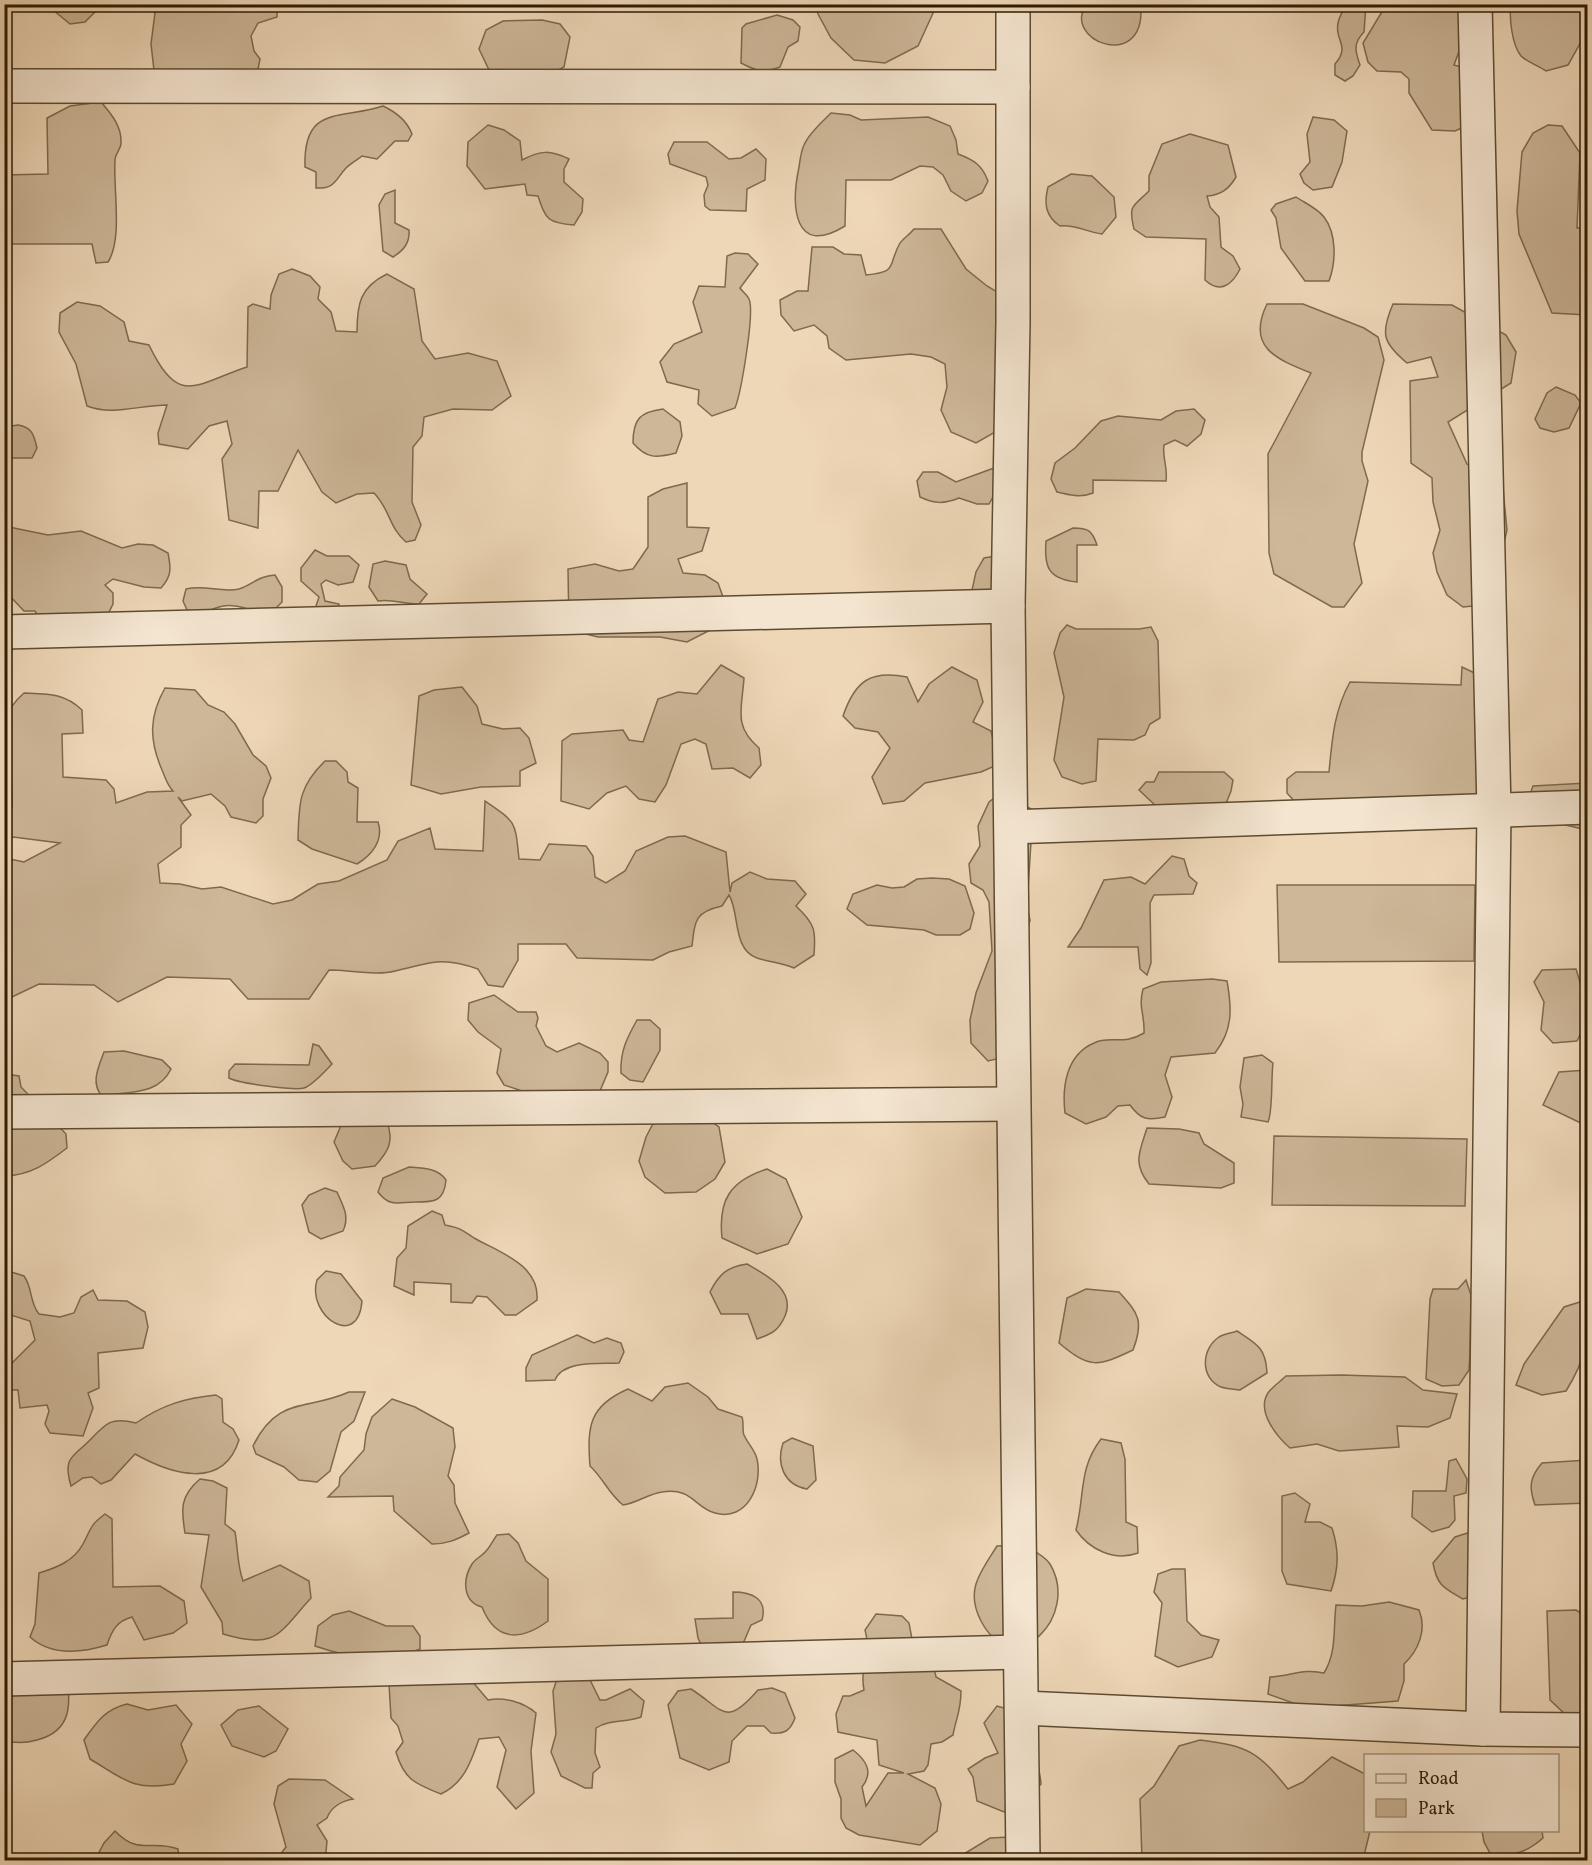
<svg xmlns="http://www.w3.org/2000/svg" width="1592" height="1865" font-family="Vollkorn,serif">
<rect width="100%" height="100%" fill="#eed7b7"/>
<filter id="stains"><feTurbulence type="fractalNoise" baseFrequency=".00333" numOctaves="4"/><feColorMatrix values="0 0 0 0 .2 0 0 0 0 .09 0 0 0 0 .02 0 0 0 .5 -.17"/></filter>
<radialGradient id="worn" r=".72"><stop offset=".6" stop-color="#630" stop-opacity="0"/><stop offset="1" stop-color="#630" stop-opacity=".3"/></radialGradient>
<g fill="#cdb798" stroke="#7d6a4e" stroke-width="1.5">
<path d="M1087,4L1136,5L1141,9C1143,73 1060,39 1087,4Z"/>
<polygon points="47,5 95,5 95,12 85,22 70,24"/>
<polygon points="156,5 277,5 277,17 258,23 251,36 254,51 260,59 255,85 155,79 151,44"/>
<polygon points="816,5 933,5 934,11 918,46 885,63 854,60 831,38 818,14"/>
<path d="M1344,5H1366L1364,32C1353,43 1355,51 1360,65L1353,76L1345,81L1335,75V64C1351,46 1334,40 1338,23C1339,16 1344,11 1344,5Z"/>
<polygon points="1386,5 1467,5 1461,46 1454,65 1465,68 1473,123 1455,131 1432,130 1409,93 1409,79 1401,72 1377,71 1368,62 1363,43"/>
<path d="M1511,5H1587V31L1568,65L1546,71C1539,66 1527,62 1521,56C1512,45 1509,18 1511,5Z"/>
<path d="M777,15L793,20L800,27L798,41L788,47L780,67C764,73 756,71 741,63L742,28L746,24Z"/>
<polygon points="542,20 560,24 570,37 564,67 542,79 490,72 479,49 486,30 503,21"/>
<path d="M101,102C111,114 122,126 121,143C121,149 115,154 115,160C113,188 123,239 108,262L96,263L92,244H5L4,175L48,174L47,118L70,106Z"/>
<path d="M383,106C396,112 407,121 412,134L408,141H395L377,159L362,156C357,160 351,163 346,168C335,180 335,189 316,188V172L305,167C303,104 341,120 383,106Z"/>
<path d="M831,113L850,115L861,120L928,117L950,126L956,140L958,154C974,160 982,165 988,181L982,193L966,201L951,191L943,175L933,167L920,166L891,180H846L845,226C793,258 791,205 799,167C800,160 801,151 804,145C809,133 822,122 831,113Z"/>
<polygon points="1313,117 1334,120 1347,131 1342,162 1332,187 1313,190 1304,183 1300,174 1310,162 1307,134"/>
<path d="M488,125L504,130L520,141L522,160C541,150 550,150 569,159L564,169V182L583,199L582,212L574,225C548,223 546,220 538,196L527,195L525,184L485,189L467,166L468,142Z"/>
<polygon points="1548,125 1562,126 1580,153 1577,228 1587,228 1587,315 1552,313 1519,234 1517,211 1522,152 1533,133"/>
<path d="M1190,134L1228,145L1236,177C1229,189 1221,195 1207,196L1210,207L1219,217L1221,247L1233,256L1240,269C1232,285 1220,294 1205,280L1206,239L1146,237L1134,229C1128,204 1133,207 1149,191V176L1162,144Z"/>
<polygon points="674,142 707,142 729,159 741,158 756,149 766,159 765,180 747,189 746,211 710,210 705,206 704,195 708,185 706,177 670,164 668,154"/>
<path d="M1071,174L1092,176L1114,197L1116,217L1102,234C1087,232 1074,224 1060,226C1045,216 1044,203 1048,187Z"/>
<path d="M395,190V223L409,230C410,243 404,250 393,257L383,251L379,205L385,194Z"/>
<path d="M1296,197C1305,203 1317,208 1324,217C1337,234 1336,262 1329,281H1305L1281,248L1276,218L1271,210L1276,204Z"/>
<path d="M914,229H941L966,269L987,286L1012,301L997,431L976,443L951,432L941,410L947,387L945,364L931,357L911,354L846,360L829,348L827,336L814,325L794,331L781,315L780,300L797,291H808L812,247H833L844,254L861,255L866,275C899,272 887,266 900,243C904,238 910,234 914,229Z"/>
<path d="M735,253L748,254L758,264L740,288C742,291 747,295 749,299C755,312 741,393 735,408L712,416L698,404L699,390L667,382L660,362L674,344L702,332L693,302L699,286L725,287L727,256Z"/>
<path d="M292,269L310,276L320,287L318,299L331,312L336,331L357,332C357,304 360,287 387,274L414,289L422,341L435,359L468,353L497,361L511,396L492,410L453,409L424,417L422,436L413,447L412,502L421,525L415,540L406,542C388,526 391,511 374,493L357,494L336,503L322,492L298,450L278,491H259L258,528L229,520L222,459L232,444L227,421L209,426L188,449L159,444L158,433L167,405C140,405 112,416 87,406L76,364L59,332L60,313L77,302L100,306L124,322L129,341L149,345C179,408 195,384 247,367L248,307L253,304L270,309L271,295L279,274Z"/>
<path d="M1267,304H1303L1364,328L1378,337L1384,360L1362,452V461L1368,481L1354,544L1362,583L1344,607H1332L1274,574L1269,553L1268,454L1311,373C1276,359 1246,347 1267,304Z"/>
<path d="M1393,304L1452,305L1506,335L1516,352L1511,383L1448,422L1467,464L1503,489L1507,530L1501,556L1483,605L1463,607L1447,595L1437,572L1433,553L1440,530L1433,502L1432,478L1411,463L1410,381L1438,377L1431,357L1407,363C1383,343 1380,334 1393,304Z"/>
<polygon points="1556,387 1575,395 1581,403 1569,428 1554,432 1540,428 1535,419 1547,393"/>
<path d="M663,409L680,422L682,436L676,453C656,458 647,459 633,443C633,419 640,412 663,409Z"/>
<path d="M1194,409L1205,420L1201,434L1187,446L1175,440L1164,445C1162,457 1168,468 1166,481L1093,480V493C1081,498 1069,495 1057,492L1051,479L1055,463L1075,448L1101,421L1118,416L1161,420L1176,411Z"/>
<path d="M18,425C32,427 34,435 37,448L32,458H5V427Z"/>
<path d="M994,468L1001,483L989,504H977L959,498C944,504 935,504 920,497L917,481L923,472H938L956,482Z"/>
<polygon points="687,483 687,527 709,528 702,551 678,559 683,573 705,575 718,583 723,597 724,623 687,642 660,637 598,637 569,630 568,569 595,564 619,571 633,569 648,547 648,497 663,489"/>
<path d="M4,526L48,535L81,531L122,548L138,544L153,545L168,553C171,568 172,576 161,588L144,587L113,579L105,585L113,593V604L106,618L41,621L35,611H24L6,592L9,566L5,564Z"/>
<path d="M1073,528C1088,528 1092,530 1097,545H1077V582C1048,579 1044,567 1046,541Z"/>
<polygon points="315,550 327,556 349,556 359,565 353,582 338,585 326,580 321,584 325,601 339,604 336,617 314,612 319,597 301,581 301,568"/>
<path d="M1002,555H1017C1027,570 1027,579 1020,595L977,598L972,590L976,572L984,558Z"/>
<path d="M385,561L406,565L410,579L427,594L419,604C404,604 393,599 378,601L369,587L373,564Z"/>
<path d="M275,575L282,587V602L270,614C255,613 238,603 223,606C207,609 207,616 187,610L183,601L186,589C204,584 221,593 239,589C252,585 258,576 275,575Z"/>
<polygon points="1067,625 1076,629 1139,629 1151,627 1158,641 1160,718 1150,724 1145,735 1134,740 1098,739 1096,781 1082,784 1062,777 1054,760 1064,697 1054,653 1060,633"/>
<path d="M721,665L744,678C742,709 733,726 759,748L761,765L750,778L733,768L712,769L706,744L695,739L681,744L666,785L655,802L639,799L626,786L607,793L589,809L561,801L562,741L572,734L623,730L629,740L643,742L658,699L678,692L697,694Z"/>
<path d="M952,667L977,680L983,702L973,722L991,731L999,764L981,772L925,783L904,801L883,804L872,777L890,748L878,732L855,728L843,716C855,681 870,670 907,677L918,702L929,684Z"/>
<path d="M1462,667L1485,678L1481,799L1296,803L1287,793V779L1296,772H1329C1332,740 1334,711 1350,682L1461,685Z"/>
<polygon points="462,687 477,706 482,724 503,729 520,728 529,738 536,763 520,771 520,786 481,787 441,794 411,785 419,696 434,690"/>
<path d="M165,688L195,690L208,705L224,712L235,724L253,755L266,766L271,778L263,799V816L256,823L231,817L225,806L211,794L182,801L178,797L191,815L181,825V847L158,864L160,883L180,884L202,889L221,887L273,904L292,900L318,884L339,881L387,860L398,841L430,828L435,849L483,851L485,801C517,823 515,821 519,859L540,860L549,844L586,846L593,856L595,877L606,883L625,871L636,851L668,837L685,836L726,852L730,892L732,883L750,872L767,879L795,881L806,894L796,906C815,924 816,930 814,955L794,968C782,963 769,962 757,958C732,949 740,913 729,895L722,906C695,912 695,920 692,946L669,952L653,960L577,958L566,944H518V960L503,987L488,985L478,969C440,956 431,963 395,971C376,976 350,970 329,970L309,999H248L230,979L167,977L118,1002L94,985L39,984L12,997H5V864L10,859L24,862L60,843L13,837L5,842V808L12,807L11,757H5C4,728 1,713 24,693C48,694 64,693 82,710L83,733L62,734L63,777L106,780L114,789L116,803L147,792L173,791C167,785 165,777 162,770C149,740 149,716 165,688Z"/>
<path d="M325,761H336L347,772L348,782L358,788L357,822H378C384,840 372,855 357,864L312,849L298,840C299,804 298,787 325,761Z"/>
<polygon points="1159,772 1224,772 1233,780 1231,791 1223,811 1157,807 1139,790 1146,782 1154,782"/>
<polygon points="1587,783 1587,830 1536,818 1527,803 1533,786"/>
<polygon points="1001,793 1033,810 1027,906 1030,920 1025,941 1013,1055 988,1061 971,1043 970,1020 976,993 992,951 989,902 983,890 971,883 969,864 980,846 978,826 989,802"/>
<polygon points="1172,856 1184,859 1189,876 1197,883 1193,894 1154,895 1150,903 1151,963 1147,975 1140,969 1138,947 1068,947 1081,928 1104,880 1131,877 1145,884"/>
<polygon points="932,878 949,879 965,886 974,913 970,929 960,935 936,935 924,930 867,925 847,909 853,894 877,885 892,888 904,887 917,879"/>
<polygon points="1277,885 1475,885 1474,961 1279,962"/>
<path d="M1576,969C1584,995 1591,1016 1577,1041L1553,1043L1541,1030L1544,1002L1534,982L1542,970Z"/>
<path d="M1212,979L1227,981C1232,1009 1233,1030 1215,1053L1171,1057L1165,1075L1172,1097L1165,1117C1147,1121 1140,1119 1130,1105L1118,1106L1106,1117L1086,1124L1065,1113C1062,1087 1066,1055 1094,1043C1110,1035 1123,1046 1144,1033C1145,1014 1138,1009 1143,989L1161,982Z"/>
<polygon points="494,995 518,1012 536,1012 538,1018 536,1026 546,1046 557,1052 579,1043 600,1053 608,1062 608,1072 597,1098 531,1094 504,1085 497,1073 501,1049 478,1032 468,1020 469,1003"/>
<path d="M637,1020H650L660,1029V1050L643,1082L630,1080L621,1073C620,1051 627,1038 637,1020Z"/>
<path d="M313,1044L319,1046L332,1064C325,1071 313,1085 304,1088C296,1091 237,1083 229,1078V1071L235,1064L309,1065Z"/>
<path d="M124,1051L162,1060L171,1069C158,1096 128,1091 102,1096C90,1083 99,1066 104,1052Z"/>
<path d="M1262,1055L1273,1063C1271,1078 1273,1111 1268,1122L1241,1117L1243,1104L1240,1087L1244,1058Z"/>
<polygon points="1587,1070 1587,1126 1543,1105 1559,1072"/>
<path d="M5,1074L19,1076L21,1087L66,1134L67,1148C46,1164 31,1175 5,1176Z"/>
<polygon points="683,1102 719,1127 725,1162 715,1179 696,1192 665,1193 645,1177 639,1161 646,1137 656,1118"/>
<path d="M345,1116L387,1122C394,1141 389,1151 375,1166L352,1169L343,1161L334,1142Z"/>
<path d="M1147,1128L1179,1129L1199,1133L1204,1144L1234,1163V1183L1221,1188L1149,1184C1132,1163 1140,1151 1147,1128Z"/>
<polygon points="1274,1136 1467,1139 1465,1206 1272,1205"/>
<path d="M409,1167C422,1168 438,1168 446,1180C444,1202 434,1202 416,1202C399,1202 390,1208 378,1192L383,1178Z"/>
<path d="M767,1169L786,1179L802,1217L788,1244L757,1254L722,1238C718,1200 730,1181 767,1169Z"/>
<path d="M325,1188L337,1192C343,1206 350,1216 343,1231L321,1239L309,1232L302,1205L309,1195Z"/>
<path d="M432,1211L442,1215L445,1225C461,1228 462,1230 474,1238C499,1252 540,1265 537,1300L516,1315H505L487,1297L477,1296L472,1303L451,1302V1284L414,1282V1295L394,1286L397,1258L406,1248L408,1226Z"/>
<path d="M747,1264C766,1275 796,1290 785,1316C779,1330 772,1334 757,1339L748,1314H721L710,1292C719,1274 727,1267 747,1264Z"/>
<path d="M5,1270L24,1276C33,1288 29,1302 39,1314L60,1317L74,1313L81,1297L93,1290L98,1300L127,1301L145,1312L148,1327L143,1348L98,1353L99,1388L88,1393L93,1408L83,1436L50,1433L45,1424L49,1411L47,1405L20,1408L18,1390H5L6,1369L35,1340L30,1321L11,1315L5,1321Z"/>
<path d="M326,1271L341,1274L362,1301C358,1351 306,1315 317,1280Z"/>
<polygon points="1466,1280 1471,1295 1470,1353 1469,1370 1459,1385 1442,1386 1426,1379 1430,1299 1433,1289 1458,1289"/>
<path d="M1086,1289L1119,1292C1139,1314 1144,1321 1133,1350C1097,1367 1090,1369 1059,1343L1067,1298Z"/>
<path d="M1583,1301C1592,1338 1585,1360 1566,1391L1542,1395L1516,1385L1524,1364L1564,1307Z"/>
<path d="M1237,1331C1257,1344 1266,1348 1267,1373L1240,1390C1234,1389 1227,1389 1221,1387C1200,1378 1201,1349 1219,1337C1224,1334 1232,1333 1237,1331Z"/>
<path d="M577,1335L594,1343L607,1338L621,1343L624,1352L619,1363C599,1364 563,1360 555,1380L526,1381V1368L532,1355Z"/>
<path d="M1341,1375L1405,1377L1423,1390L1457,1394L1450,1418L1428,1427L1397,1426L1399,1447L1339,1451L1317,1444L1290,1448C1277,1437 1256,1411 1268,1393C1272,1387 1281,1381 1286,1376Z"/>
<path d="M688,1383L708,1397L718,1409L742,1417C744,1423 742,1430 744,1435C748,1444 755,1450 757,1459C763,1485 747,1522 715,1513C695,1508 692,1487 662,1492C648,1494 637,1503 623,1505C609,1494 603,1478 590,1466C587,1426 589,1406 628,1389L652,1401L665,1387Z"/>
<path d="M349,1392H365L354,1421L341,1432L330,1471L317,1482L299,1480L284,1467L256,1454L253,1446C278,1395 307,1411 349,1392Z"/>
<path d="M216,1395L222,1399L223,1422L233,1429L239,1440C223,1491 171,1474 135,1454L111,1480L101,1484L92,1477L83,1478L71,1486C62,1456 74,1457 91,1439C107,1422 112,1417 136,1423C162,1405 185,1398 216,1395Z"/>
<path d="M392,1399L415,1407L453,1428L455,1447L448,1476L454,1485L455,1503L469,1533C456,1540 447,1544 432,1544L394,1511L393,1496L328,1497L339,1486L340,1477L364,1450L366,1434L372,1417Z"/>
<path d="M792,1438L813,1446L816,1480L807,1489C784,1485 776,1464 783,1443Z"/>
<path d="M1101,1439L1121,1443L1125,1459L1126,1522L1137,1527L1138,1553C1114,1562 1089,1549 1076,1530C1085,1496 1078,1469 1101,1439Z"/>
<polygon points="1456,1459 1467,1479 1466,1493 1454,1496 1455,1520 1449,1527 1432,1532 1412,1517 1413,1491 1446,1491 1449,1461"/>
<path d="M1587,1460V1503L1535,1505C1529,1488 1529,1478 1542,1463Z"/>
<path d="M200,1479L213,1481L227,1488L225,1524L235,1532C238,1549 237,1564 243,1581L280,1565L309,1581L311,1598C278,1634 277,1650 223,1634L222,1622L201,1587L209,1535L185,1533C181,1509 180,1496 200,1479Z"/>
<path d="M1295,1493L1310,1504L1305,1522H1320L1332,1528C1339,1550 1339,1568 1331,1591L1287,1584L1282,1571V1496Z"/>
<path d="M105,1514L112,1519L113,1587L160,1586L184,1601L187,1623L173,1633L144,1640L132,1617C117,1621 112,1630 107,1645C81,1653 51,1656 30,1637L35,1624L39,1573C56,1568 74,1561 83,1544C91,1529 90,1525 105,1514Z"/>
<path d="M1474,1531L1493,1591L1463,1599C1444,1588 1437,1586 1433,1563L1455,1537Z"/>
<path d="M509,1534L518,1543L526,1561L548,1579V1621C521,1641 496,1642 482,1607C463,1602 462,1580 472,1564C475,1559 482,1556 486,1551C490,1547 493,1540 497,1535Z"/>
<path d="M1024,1545C1032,1550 1045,1556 1050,1564C1081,1616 1014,1684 981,1621C965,1590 980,1573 997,1546Z"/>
<polygon points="1172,1569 1185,1569 1187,1621 1201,1635 1219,1640 1212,1657 1178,1667 1155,1656 1162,1603 1154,1592 1158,1574"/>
<path d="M733,1592C751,1592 768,1598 762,1620L751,1625L742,1646L704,1651L698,1638L695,1619L733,1618Z"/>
<path d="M1389,1602L1419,1610C1427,1629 1419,1650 1404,1664V1681L1398,1701L1307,1708L1268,1694L1270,1677C1291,1676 1304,1668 1324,1673C1337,1652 1333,1629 1336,1605L1362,1606Z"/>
<polygon points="1576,1610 1587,1617 1587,1718 1567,1716 1550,1700 1547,1611"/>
<path d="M349,1611L386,1626H413L420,1636V1649C388,1664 349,1658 315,1646L318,1626L333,1615Z"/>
<path d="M876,1614L902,1616L909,1623L912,1639L934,1668L936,1677L961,1691C961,1711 956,1718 953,1735L942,1742L931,1744L928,1765L924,1771L908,1774L935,1788L941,1804L937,1831L920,1845L859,1835L846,1828L841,1818V1799L835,1782V1759L853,1750C866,1760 874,1772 862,1787L866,1806L888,1773H904L879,1765L877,1740L838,1732L836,1714L843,1696H850L864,1690C859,1666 871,1649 865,1630Z"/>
<path d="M4,1668H66C70,1701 75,1730 37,1740C26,1743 15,1744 5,1740Z"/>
<path d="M589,1678L600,1700H606L630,1689L644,1701L641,1717C626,1723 609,1719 596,1728L595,1753L600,1767L593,1773L592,1788H585L561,1776L551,1752L556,1734L553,1691L557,1679Z"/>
<path d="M471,1680L488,1700C505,1697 523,1702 536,1713L531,1751L534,1793L516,1809L497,1787L506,1750L499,1737L479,1739C471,1762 464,1783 441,1794C416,1784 404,1780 396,1752L403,1742L398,1726L391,1718L389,1684Z"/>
<path d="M772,1688L785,1693L795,1718C790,1731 785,1734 771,1733L764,1726H747L732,1741L729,1762L709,1770L680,1758L668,1705L678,1691L691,1689C724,1710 725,1728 758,1690Z"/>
<path d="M127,1704L148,1710L176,1705L192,1724L181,1744L187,1761L174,1784C132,1791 124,1779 90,1759L84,1740C97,1721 106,1709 127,1704Z"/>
<polygon points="259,1706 288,1729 276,1751 264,1757 232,1746 221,1725 238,1710"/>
<path d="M997,1706L1024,1714C1030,1737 1039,1760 1041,1784L1026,1800L1004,1812L977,1801L973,1777L968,1769L985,1758L998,1753L984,1723Z"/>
<path d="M1200,1740C1249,1746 1258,1752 1288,1789L1303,1782L1332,1757L1365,1774L1366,1830L1370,1831L1363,1860H1142L1140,1799L1154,1786L1179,1746Z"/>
<path d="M289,1779L325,1780L353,1799C342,1801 331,1807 327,1818L317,1825L327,1841L326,1852L330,1860H276L286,1847L274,1804L278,1786Z"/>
<path d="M115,1831C139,1856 151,1839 178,1849L179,1860H95L104,1843Z"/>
<path d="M1482,1831H1542L1543,1838C1526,1853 1513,1856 1491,1855L1484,1842Z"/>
<polygon points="1010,1837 1014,1860 954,1860 990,1838"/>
</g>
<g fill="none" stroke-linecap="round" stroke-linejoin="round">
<g stroke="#5d4b30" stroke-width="36">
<g id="minor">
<polyline points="1013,4 1013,322 1008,606 1023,1860"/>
<polyline points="1475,4 1494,810 1483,1729"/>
<polyline points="4,86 1013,87"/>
<polyline points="4,632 1008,606"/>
<polyline points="1012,827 1588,807"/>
<polyline points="4,1112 1013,1104"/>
<polyline points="4,1679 1020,1652"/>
<polyline points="1023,1708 1483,1729 1588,1730"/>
</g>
</g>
<use href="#minor" stroke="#f4e5d0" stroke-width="33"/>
</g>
<rect width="1592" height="1865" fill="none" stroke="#eed7b7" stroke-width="24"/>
<rect x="6" y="6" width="1580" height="1853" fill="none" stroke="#2d1c03" stroke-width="3"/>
<rect x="12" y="12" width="1568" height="1841" fill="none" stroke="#2d1c03" stroke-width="1.5"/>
<rect x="1364" y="1754" width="195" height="78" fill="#f4e5d0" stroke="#a4957e" stroke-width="1.5"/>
<rect x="1376" y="1774" width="30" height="9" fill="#f4e5d0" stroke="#a4957e" stroke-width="1.5"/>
<text x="1418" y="1784" font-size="18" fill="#2d1c03">Road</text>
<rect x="1376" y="1799" width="30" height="18" fill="#cdb798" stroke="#a4957e" stroke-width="1.5"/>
<text x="1418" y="1814" font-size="18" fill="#2d1c03">Park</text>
<rect width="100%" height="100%" filter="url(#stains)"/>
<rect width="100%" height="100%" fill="url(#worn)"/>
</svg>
